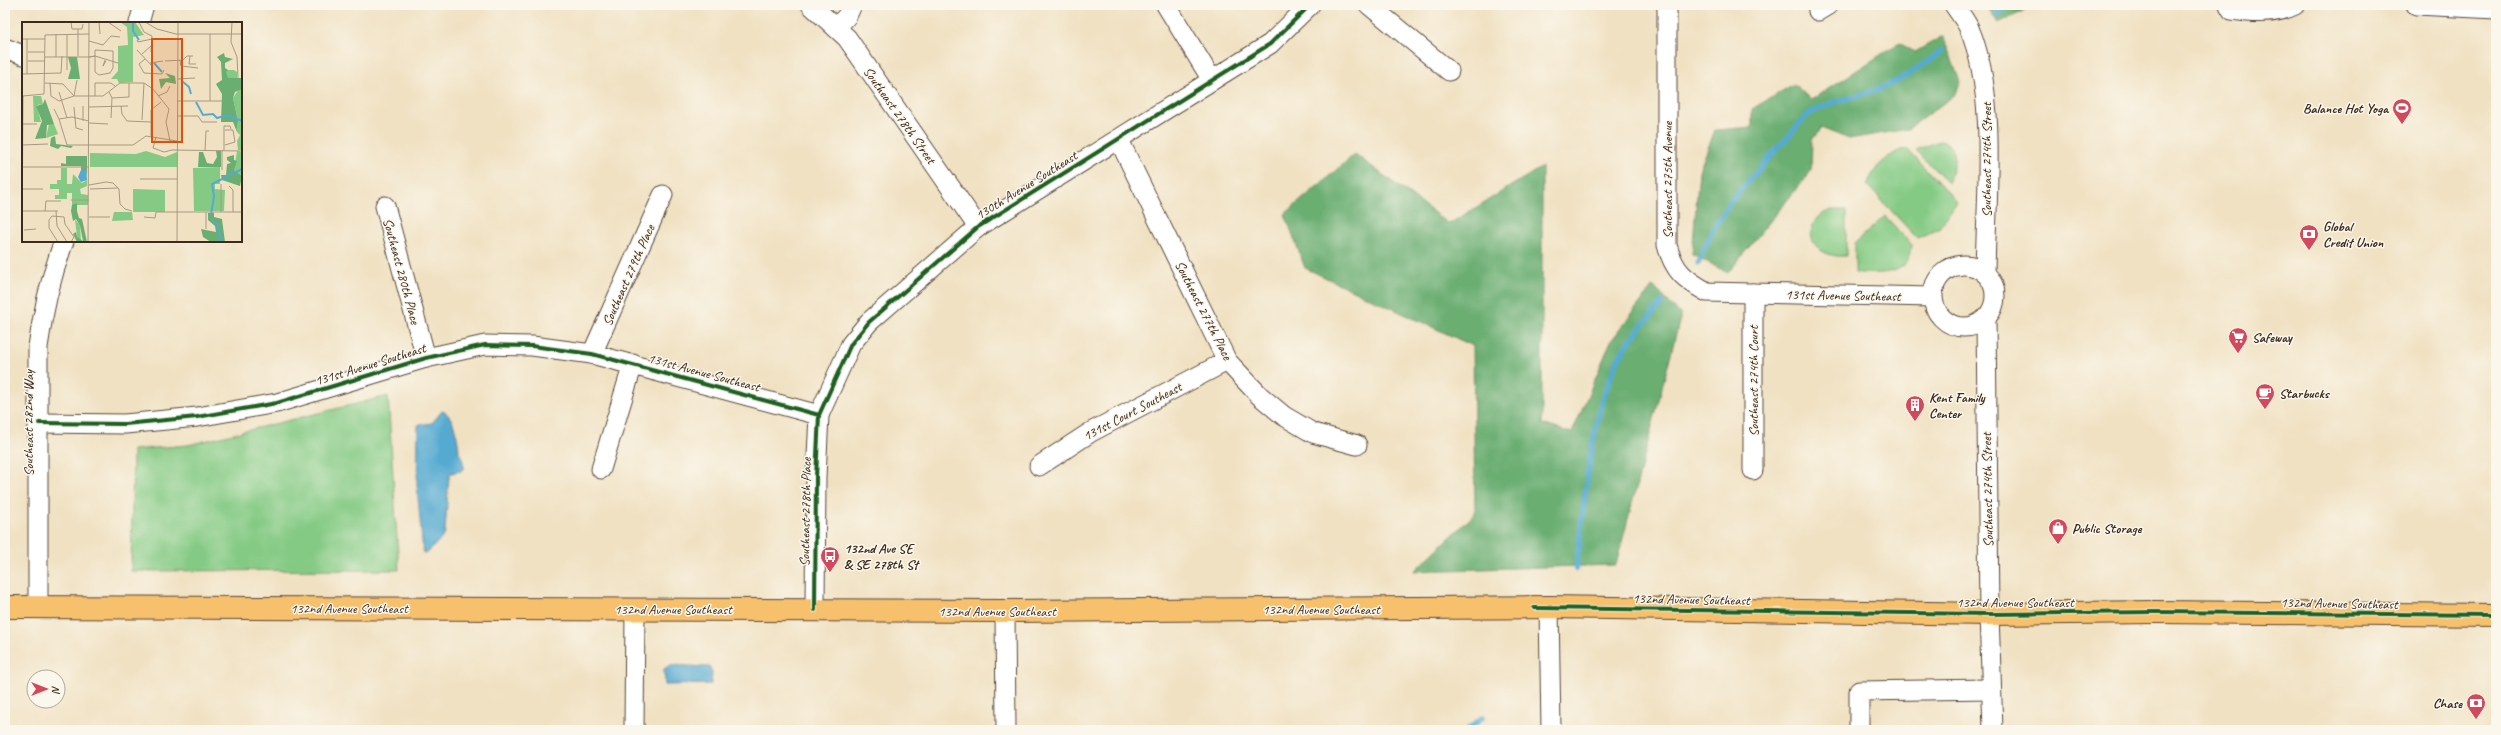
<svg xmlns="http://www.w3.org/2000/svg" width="2501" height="735" font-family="Caveat,sans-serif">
<rect width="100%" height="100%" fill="#fbf7ec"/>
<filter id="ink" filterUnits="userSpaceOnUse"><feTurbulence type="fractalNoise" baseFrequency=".025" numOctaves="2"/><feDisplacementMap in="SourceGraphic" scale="8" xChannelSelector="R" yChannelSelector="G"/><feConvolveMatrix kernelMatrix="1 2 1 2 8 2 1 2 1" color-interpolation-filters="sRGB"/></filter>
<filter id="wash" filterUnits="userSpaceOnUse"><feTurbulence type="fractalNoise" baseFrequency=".012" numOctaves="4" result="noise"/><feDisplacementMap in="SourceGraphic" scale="16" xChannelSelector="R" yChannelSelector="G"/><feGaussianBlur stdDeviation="0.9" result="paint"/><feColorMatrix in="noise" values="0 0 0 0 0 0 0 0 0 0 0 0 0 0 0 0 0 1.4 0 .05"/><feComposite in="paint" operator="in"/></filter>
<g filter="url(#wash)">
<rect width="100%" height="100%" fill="#f0e1c2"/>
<g fill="#84ca84" stroke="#607a51">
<path d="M1939,141C1963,145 1953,166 1948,183L1916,150Z"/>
<path d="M1906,148L1957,202L1939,228L1917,238L1867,185C1874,167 1887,155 1906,148Z"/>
<path d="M1831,210H1846V256C1811,259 1796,224 1831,210Z"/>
<path d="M1885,216L1912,245C1910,278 1879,273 1855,273V243Z"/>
<polygon points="388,396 399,570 131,571 133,450 188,445"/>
</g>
<g fill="#6bae72" stroke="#536c48">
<polygon points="1986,5 2037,5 1998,23"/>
<polygon points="1943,36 1960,82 1956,94 1908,129 1849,139 1821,128 1812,140 1811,171 1728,273 1692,254 1699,171 1715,130 1752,127 1752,109 1794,84 1811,100 1899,43 1915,52"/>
<polygon points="1355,154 1449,224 1542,167 1542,424 1572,433 1611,341 1653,286 1681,315 1616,565 1414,571 1475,514 1473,346 1305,268 1285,214"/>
</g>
<g fill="#54aad1" stroke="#486a78">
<path d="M442,411C454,413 459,443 459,453L462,457L464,468L461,471L451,473L449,477L445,531L444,536L428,552L423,553L417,486L418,425L432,423Z"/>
<polygon points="670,665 710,667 712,673 711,684 665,685 664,669"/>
</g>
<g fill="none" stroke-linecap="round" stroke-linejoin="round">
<g stroke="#54aad1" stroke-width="5.5">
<polyline points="1996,15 2010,5"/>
<path d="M1698,263L1712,231L1731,201L1806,116C1827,101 1854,98 1878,89C1902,81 1922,65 1942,51"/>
<path d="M1576,569C1585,503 1589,416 1620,356C1631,336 1648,320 1662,303"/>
<polyline points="1467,730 1482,718"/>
</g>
</g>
</g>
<g filter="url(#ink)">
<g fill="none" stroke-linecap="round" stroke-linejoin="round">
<g stroke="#564537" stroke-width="21">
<g id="minor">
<polyline points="811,5 847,38 978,227"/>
<polyline points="1166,5 1212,80"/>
<polyline points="1369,5 1449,71"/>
<path d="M1667,5V245C1674,271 1684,279 1707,292L1932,297"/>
<path d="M1954,5C1959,12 1965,20 1969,28C1998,96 1986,199 1985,273"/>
<path d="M2229,5L2232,10C2252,13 2276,15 2295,5"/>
<polyline points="2416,5 2496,9"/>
<polyline points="1818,11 1828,5"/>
<polyline points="139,23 144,5"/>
<polyline points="836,28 847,16 852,5"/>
<polyline points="5,48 23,55"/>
<polyline points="1119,140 1227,361 1260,396 1284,416 1313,433 1357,445"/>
<polyline points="385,206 426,358"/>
<circle cx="1964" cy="296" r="31"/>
<polyline points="1753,293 1753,470"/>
<polyline points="1986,318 1989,614 1993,730"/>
<polyline points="592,354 663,195"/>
<polyline points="39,423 125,424 197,417 277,403 426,358 485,345 532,346 592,354 819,415"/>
<polyline points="1039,466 1091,432 1227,361"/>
<polyline points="601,469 633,364"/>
<polyline points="1549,607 1551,730"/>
<path d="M38,608V347C43,310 51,276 64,241"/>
<polyline points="815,610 816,477 819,415 851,344 869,322 978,227 1270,44 1310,5"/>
<polyline points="1005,611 1006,730"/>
<polyline points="634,730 635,609"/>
<polyline points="1859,730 1859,691 1990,689"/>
</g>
</g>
<g stroke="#564537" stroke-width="24">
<polyline id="major" points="5,607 1005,611 1549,607 1989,614 2155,612 2496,615"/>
</g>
<use href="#minor" stroke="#fff" stroke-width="19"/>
<use href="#major" stroke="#f7c06c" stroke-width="22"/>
<g stroke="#fbf7ec" stroke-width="6">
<g id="cycleway">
<polyline points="39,423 125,424 197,417 277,403 426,358 485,345 532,346 592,354 819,415"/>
<polyline points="1534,608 1989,614 2155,612 2496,615"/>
<polyline points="815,610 816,477 819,415 851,344 869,322 978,227 1270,44 1310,5"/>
</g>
</g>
<use href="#cycleway" stroke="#1b5e20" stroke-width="4"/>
</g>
</g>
<defs>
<g id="stadium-pin" transform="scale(1)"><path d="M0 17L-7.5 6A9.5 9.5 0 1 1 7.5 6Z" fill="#d1495b" stroke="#fbf7ec"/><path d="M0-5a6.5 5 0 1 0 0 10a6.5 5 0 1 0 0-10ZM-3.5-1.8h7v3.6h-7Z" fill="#fff"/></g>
<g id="bank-pin" transform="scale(1)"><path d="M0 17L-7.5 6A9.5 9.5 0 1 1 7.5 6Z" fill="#d1495b" stroke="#fbf7ec"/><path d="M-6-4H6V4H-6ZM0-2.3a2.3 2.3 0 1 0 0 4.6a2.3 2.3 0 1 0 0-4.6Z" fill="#fff"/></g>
<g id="supermarket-pin" transform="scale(1)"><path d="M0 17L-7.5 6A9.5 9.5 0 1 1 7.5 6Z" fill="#d1495b" stroke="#fbf7ec"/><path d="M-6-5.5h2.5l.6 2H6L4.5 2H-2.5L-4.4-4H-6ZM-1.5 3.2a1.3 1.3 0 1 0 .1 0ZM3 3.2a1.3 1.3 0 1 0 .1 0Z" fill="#fff"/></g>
<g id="cafe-pin" transform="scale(1)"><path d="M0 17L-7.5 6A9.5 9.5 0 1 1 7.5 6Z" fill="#d1495b" stroke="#fbf7ec"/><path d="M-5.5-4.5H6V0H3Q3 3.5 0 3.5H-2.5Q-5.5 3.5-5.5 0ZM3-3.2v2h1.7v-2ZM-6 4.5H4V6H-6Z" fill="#fff"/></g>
<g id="building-pin" transform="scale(1)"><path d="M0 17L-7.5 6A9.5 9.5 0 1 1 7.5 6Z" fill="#d1495b" stroke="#fbf7ec"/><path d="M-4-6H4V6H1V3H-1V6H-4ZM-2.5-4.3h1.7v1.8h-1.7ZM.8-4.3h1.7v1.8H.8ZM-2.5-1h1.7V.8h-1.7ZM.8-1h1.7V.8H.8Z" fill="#fff"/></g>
<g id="shop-pin" transform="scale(1)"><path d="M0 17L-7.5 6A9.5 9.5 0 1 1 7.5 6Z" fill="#d1495b" stroke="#fbf7ec"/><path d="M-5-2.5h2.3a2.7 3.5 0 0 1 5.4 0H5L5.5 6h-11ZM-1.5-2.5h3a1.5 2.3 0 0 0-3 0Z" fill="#fff"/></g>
<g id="bus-pin" transform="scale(1)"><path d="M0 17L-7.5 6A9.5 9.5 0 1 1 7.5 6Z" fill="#d1495b" stroke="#fbf7ec"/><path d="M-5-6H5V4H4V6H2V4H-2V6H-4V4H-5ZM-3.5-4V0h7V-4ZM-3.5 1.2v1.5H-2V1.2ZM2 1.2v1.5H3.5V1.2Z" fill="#fff"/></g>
</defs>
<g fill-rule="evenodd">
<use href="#stadium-pin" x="2402" y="108"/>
<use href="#bank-pin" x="2309" y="234"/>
<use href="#supermarket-pin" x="2238" y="337"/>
<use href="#cafe-pin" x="2265" y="393"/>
<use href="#building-pin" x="1915" y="405"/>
<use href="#shop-pin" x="2058" y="528"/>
<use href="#bus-pin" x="830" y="556"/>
<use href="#bank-pin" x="2476" y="703"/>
</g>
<g text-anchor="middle" stroke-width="3" stroke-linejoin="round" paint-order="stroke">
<g font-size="14" font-weight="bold" fill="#3b2a1e" stroke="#fbf7ec" text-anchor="start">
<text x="2388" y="113" text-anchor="end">Balance Hot Yoga</text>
<text x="2323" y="231">Global<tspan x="2323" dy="16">Credit Union</tspan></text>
<text x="2252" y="342">Safeway</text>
<text x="2279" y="398">Starbucks</text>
<text x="1929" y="402">Kent Family<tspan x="1929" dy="16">Center</tspan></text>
<text x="2072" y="533">Public Storage</text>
<text x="844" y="553">132nd Ave SE<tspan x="844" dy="16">&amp; SE 278th St</tspan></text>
<text x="2462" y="708" text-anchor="end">Chase</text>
</g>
<g font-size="14" fill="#3b2a1e" stroke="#fbf7ec">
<text transform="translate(900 115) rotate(55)" y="5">Southeast 278th Street</text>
<text transform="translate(1986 160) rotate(-90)" y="5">Southeast 274th Street</text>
<text transform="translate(1667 180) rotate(-90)" y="5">Southeast 275th Avenue</text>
<text transform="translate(1026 185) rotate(-32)" y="5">130th Avenue Southeast</text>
<text transform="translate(402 271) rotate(75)" y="5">Southeast 280th Place</text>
<text transform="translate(628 275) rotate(-66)" y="5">Southeast 279th Place</text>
<text transform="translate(1843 295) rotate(1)" y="5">131st Avenue Southeast</text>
<text transform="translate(1204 310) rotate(63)" y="5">Southeast 277th Place</text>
<text transform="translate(370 364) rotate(-17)" y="5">131st Avenue Southeast</text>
<text transform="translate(704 372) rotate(15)" y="5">131st Avenue Southeast</text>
<text transform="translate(1753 381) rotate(-90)" y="5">Southeast 274th Court</text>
<text transform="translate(1132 411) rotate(-28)" y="5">131st Court Southeast</text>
<text transform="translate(28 423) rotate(-90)" y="5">Southeast 282nd Way</text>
<text transform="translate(1987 490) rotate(-91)" y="5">Southeast 274th Street</text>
<text transform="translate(805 512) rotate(-89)" y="5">Southeast 278th Place</text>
<text transform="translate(1691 599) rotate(1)" y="5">132nd Avenue Southeast</text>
<text x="2015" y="607">132nd Avenue Southeast</text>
<text transform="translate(2339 603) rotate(1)" y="5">132nd Avenue Southeast</text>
<text x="349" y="613">132nd Avenue Southeast</text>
<text x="673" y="614">132nd Avenue Southeast</text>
<text x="1321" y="614">132nd Avenue Southeast</text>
<text x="997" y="616">132nd Avenue Southeast</text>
</g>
</g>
<g transform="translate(22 22)">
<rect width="220" height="220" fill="#f0e1c2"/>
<path d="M98,0H113L122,13L111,15V60L97,61L95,57H89L96,49V24L106,23L105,5ZM201,48H212L215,50V56H201ZM217,67H220V128H216L215,119L218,113L215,110L216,99L211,76ZM11,74H19L21,82L15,83L19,100H12ZM27,102H32L36,112L24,116ZM124,129L143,135L155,130V145H68V131L114,132ZM215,129L220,130V154L212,148ZM198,145V162H193V167L203,168L202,189H172L171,146ZM39,146H45V162H50L51,152L60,161L65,158V164L58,167L59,172L66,173V183H50V171H45V177H33V173H37V167H28V162H35V158H39ZM111,167L143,168V190H111ZM92,190H110L111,198L90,199ZM53,197L58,204L59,220L55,215Z" fill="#84ca84"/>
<path d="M202,31L203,35L211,37L203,41V46L206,48L204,50L206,56H220V67L213,70L211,76L216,99L215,110L211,100H199L200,72L194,62L200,58L199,40L195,35ZM46,35H55L58,57H46L49,46ZM143,51L153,54L154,62L144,60L139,67L137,57L148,56ZM23,77L32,102L25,103L24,116L13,117L20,99L14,84L21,82ZM33,114L34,122L51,124L49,126L39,124L36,127L28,124L29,116ZM194,129H199V145H176L177,130H181L185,141L191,142L195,135ZM212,133V138L215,139L212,148L220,154L218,164L200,158L199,153H204L205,142L209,141L205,138V135ZM44,134H65V154L64,150L59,148V144H39V141L44,142ZM55,181V189L57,196L60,197L65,220H55L51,212L54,210L55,215L61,219L58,204L54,197L51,199L49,189L50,183ZM186,191H192V195L200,197L203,220H189L181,215L179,207L194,210L193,204L186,198Z" fill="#6bae72"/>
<path d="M64,147L65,158L59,160L56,155L59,148Z" fill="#54aad1"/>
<path fill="none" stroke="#54aad1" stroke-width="2" d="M111,0V9L117,18M132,41L140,50M160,59L167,65L169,72M174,80L181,93L191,92L195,96L205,93L220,99M189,193L192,174L190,162L220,147M191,197L196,204L199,220"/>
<path fill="none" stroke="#a89880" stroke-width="1" d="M49,0L50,7H60L61,2M77,0L78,12M86,0L99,9M117,0L122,10L130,14L129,30M123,0L135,7L154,12H220M210,0L209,20L215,35L216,56M56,7V34M0,17H23M115,18L116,20L130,17M67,19L81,23L89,14L98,15M73,28L91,29V46L88,51L77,53L73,50ZM115,28L131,45M6,30H22M120,32L129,24M45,34V13M45,34V48M73,34L96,41M168,34L167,42H174M23,35H68L73,34L67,35M34,35V12M123,37L117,42L122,51L140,52L142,48M83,38L81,44L84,39M158,38L159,44L176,46M6,39H22M143,39L161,38L165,34H171M128,41L141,39M0,52L39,51L40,34M5,52V17M156,57L173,56M23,61L41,62L52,74L55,58M28,61L29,74L37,79L52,74H81L98,61H122L131,67L147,87M37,70L45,96M87,70L90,76L89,96M73,74V61H89L93,64M136,74L145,70L148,64M90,76L107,75V61M155,79H200M188,79V12M99,84L100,92L105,99L129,100M52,85L54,106L61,108M67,85L106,84M32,87L37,97L50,95L67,99M147,87L144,100L148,119M155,94H176L180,100H195M37,97L45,123H111L124,114L155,119M120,98L122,61M61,99V84M67,101L86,102M0,102H15M203,108H211L213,120L203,123M129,114V88L139,80M134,115L131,126L142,130L150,128L220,129M0,123L26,122M202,128V104H208L209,107M183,129L184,109H187M0,145H67M200,148V128M118,157H155M67,163L84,160L91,161L97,167L98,182M207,164L211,168V190M1,167H21M68,167L96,166M49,178H67M98,182L103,187L110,189M0,189H36M23,189L24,179H39M34,189L35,204L45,220M199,190V162M67,195H88M122,195L133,196L134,190H220M184,207V190M2,208L14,207M0,220L1,74L22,72L23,13L67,12M36,220L27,206V198L30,194L42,195L43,202L52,215L49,220M66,220L67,0M155,220L156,0"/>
<path fill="#d7540e" fill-opacity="0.15" stroke="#d7540e" stroke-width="2" d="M130,17H160V120H130Z"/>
<rect width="220" height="220" fill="none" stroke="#3b2a1e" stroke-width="2"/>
</g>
<rect width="2501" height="735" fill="none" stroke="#fbf7ec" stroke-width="20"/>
<g transform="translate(46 689) rotate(90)"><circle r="19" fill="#fbf7ec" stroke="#aea59a"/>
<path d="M0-3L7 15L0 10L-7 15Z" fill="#d1495b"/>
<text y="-6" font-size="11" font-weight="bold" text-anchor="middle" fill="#3b2a1e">N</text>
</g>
</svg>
